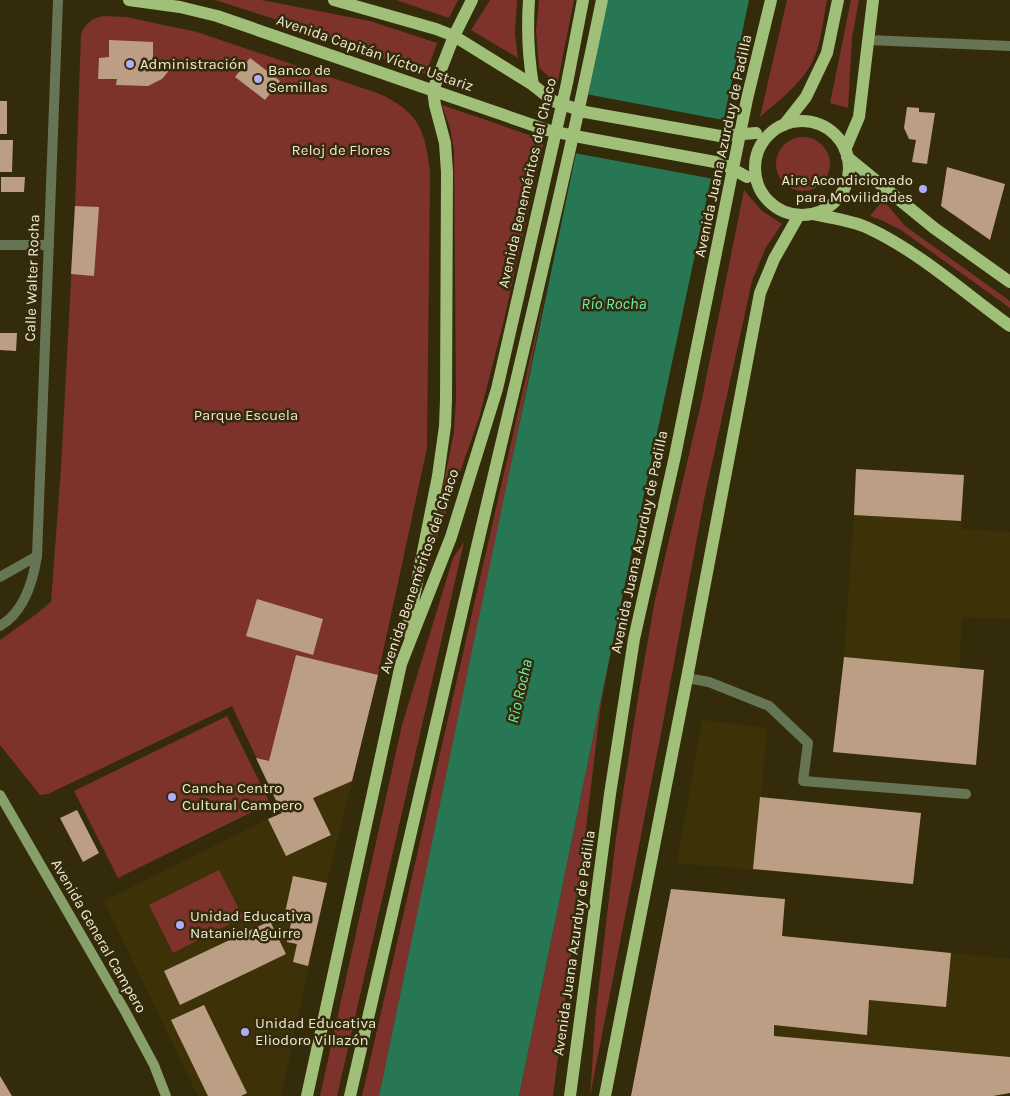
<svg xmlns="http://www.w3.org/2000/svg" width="1010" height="1096" font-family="Karla,sans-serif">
<rect width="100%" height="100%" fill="#342b0a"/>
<g fill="#3d3207">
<polygon points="854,515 961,521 961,529 1010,532 1010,619 962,617 959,668 844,657"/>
<polygon points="702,720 767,728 761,797 921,813 913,884 677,863"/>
<polygon points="352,781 327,883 281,1096 198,1096 104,901 282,812"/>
<polygon points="671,889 785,899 782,936 1010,959 1010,1093 993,1096 631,1096"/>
</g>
<g fill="#7e322c">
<polygon points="215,0 261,0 277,3 370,21 437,43 426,74 287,23"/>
<polygon points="396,0 458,0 449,18"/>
<polygon points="490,0 517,0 515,34 518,58 471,30"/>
<polygon points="539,0 574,0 557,85 539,67 536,31"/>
<path d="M787,0H827C824,16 822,34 817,50C809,78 782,98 760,117Z"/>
<polygon points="851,0 859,0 852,38 848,108 830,103"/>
<path d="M103,16L126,17L197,32L380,94C420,113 425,131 430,172L427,448L378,675L352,781L282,812L232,706L48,794L40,795L0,745V640L35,615L51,602L61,468L75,206L81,34C86,23 91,19 103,16Z"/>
<polygon points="442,105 544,140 504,320 479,418 427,566 454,432 456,398 454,150 450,128"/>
<circle cx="803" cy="164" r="27"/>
<polygon points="744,190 761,210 782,224 766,247 752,281 704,500 662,728 590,1096 596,1010 616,838 640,685 655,600 702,399"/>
<polygon points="883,200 905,226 1010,301 1010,308 901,230 883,221 870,216"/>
<polygon points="546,289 502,511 379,1096 362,1096"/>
<polygon points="464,542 337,1096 320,1096 402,725 453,558"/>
<polygon points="615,631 601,703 565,1003 553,1096 519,1096"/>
<polygon points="227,716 270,803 118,878 74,791"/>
<polygon points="219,870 243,917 173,953 149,905"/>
</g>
<polygon fill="#277755" points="608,0 749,0 615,631 519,1096 379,1096"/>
<polygon fill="#342b0a" points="586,94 723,120 725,119 714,179 574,153"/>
<g fill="#bc9e85">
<polygon points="109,40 153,42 153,61 171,68 162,79 148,86 116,85 117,79 98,79 99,58 109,57"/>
<polygon points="250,58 280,81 265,100 235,77"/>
<rect x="0" y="101" width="7" height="33"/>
<polygon points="907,107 919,108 919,112 935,113 927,164 912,162 916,140 909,139 904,128"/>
<polygon points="0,140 13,140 12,172 0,172"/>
<polygon points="947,167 1005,184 990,240 941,206"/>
<polygon points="1,177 25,177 24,192 1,192"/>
<polygon points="75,206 99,207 94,276 71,274"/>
<polygon points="0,333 17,333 16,351 0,350"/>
<polygon points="856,469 964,475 961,521 854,515"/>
<polygon points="257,599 323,619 313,655 246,636"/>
<polygon points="296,655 378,675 352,781 313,798 331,835 286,856 268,819 282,813 256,758 269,761"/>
<polygon points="844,657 984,670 976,765 833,752"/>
<polygon points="760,797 921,813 913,884 753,869"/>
<polygon points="77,810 99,853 83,862 60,818"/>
<polygon points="293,876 327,883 308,966 293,962 297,944 287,942 291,923 283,922"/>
<polygon points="671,889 785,899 782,936 951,953 946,1007 869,1000 867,1035 774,1025 774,1036 1010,1057 1010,1093 993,1096 631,1096"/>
<polygon points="270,921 286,954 180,1005 164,971"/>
<polygon points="204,1005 247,1093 241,1096 208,1096 171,1020"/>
<polygon points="0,1076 12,1096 0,1096"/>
</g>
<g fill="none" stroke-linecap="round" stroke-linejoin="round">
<polyline stroke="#667554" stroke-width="10" points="687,678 709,682 769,706 808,743 803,781 966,794"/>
<g stroke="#667554" stroke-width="10">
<polyline points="868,40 1010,46"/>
<polyline points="0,245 49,245"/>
<polyline points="0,577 37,556"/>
<path d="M0,626C24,612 33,582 37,556L58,0"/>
</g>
<polyline stroke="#879f68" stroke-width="10" points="0,795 125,1011 154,1065 166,1096"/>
<g stroke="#a0bf78" stroke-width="12">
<polyline points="129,0 180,7 217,16 547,130"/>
<polyline points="334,0 436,29 454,36 533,85 553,101"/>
<path d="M529,0C527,29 528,56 533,85"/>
<polyline points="585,112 720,136"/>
<circle cx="802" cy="168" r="47"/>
<polyline points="784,125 806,97 827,53 838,0"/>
<polyline points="580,137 715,162"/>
<polyline points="845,150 859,117 873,0"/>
<polyline points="847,157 934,228 1010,282"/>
<path d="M812,214C831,218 851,220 868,228C918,251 966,294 1010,326"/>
<polyline points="407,632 438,476 445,426 446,400 447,172 445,143 435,105 433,90 454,36 472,0"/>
<polyline points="307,1096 401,664 451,537 497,389 567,83 583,0"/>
<path d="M350,1096C392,914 433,732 476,551C519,367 564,185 602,0"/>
<polyline points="570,1096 610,794 634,639 675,456 747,99 771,0"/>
<polyline points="605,1096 687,678 760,293 774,259 799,215"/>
</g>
<g stroke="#a0bf78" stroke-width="12">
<polyline points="553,101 585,112"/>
<polyline points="547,130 580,137"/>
<polyline points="720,136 756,133"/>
<polyline points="715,162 729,167 747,177"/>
</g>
</g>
<g fill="#b2adf9" stroke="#342b0a" stroke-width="2">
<circle cx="130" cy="64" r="5"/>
<circle cx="258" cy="79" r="5"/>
<circle cx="923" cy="189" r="5"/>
<circle cx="172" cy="797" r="5"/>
<circle cx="180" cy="925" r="5"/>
<circle cx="245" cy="1032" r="5"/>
</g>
<g text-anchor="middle" stroke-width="5" stroke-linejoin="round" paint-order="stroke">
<g font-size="15" fill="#efead7" stroke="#342b0a">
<text transform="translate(375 53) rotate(19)" y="5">Avenida Capitán Víctor Ustariz</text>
<text transform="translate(723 146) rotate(-78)" y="5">Avenida Juana Azurduy de Padilla</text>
<text transform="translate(527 183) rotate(-77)" y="5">Avenida Beneméritos del Chaco</text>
<text transform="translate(32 278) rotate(-88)" y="5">Calle Walter Rocha</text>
<text transform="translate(639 542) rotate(-78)" y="5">Avenida Juana Azurduy de Padilla</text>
<text transform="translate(419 571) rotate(-71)" y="5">Avenida Beneméritos del Chaco</text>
<text transform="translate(99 936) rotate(60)" y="5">Avenida General Campero</text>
<text transform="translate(574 943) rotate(-82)" y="5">Avenida Juana Azurduy de Padilla</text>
</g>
<g font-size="15" fill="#efead7" stroke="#342b0a" text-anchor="start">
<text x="140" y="69">Administración</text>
<text x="268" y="75">Banco de<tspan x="268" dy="17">Semillas</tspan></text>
<text x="913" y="185" text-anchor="end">Aire Acondicionado<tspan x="913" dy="17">para Movilidades</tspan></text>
<text x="182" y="793">Cancha Centro<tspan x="182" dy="17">Cultural Campero</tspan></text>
<text x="190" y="921">Unidad Educativa<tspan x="190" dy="17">Nataniel Aguirre</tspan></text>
<text x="255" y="1028">Unidad Educativa<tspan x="255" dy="17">Eliodoro Villazón</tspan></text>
</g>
<g font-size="15" fill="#f8ddda" stroke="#342b0a">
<text x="341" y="155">Reloj de Flores</text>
<text x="246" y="420">Parque Escuela</text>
</g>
<g font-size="16" font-style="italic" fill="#68f1b3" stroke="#342b0a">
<text x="614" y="309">Río Rocha</text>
<text transform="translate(519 691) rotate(-77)" y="6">Río Rocha</text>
</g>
</g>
</svg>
